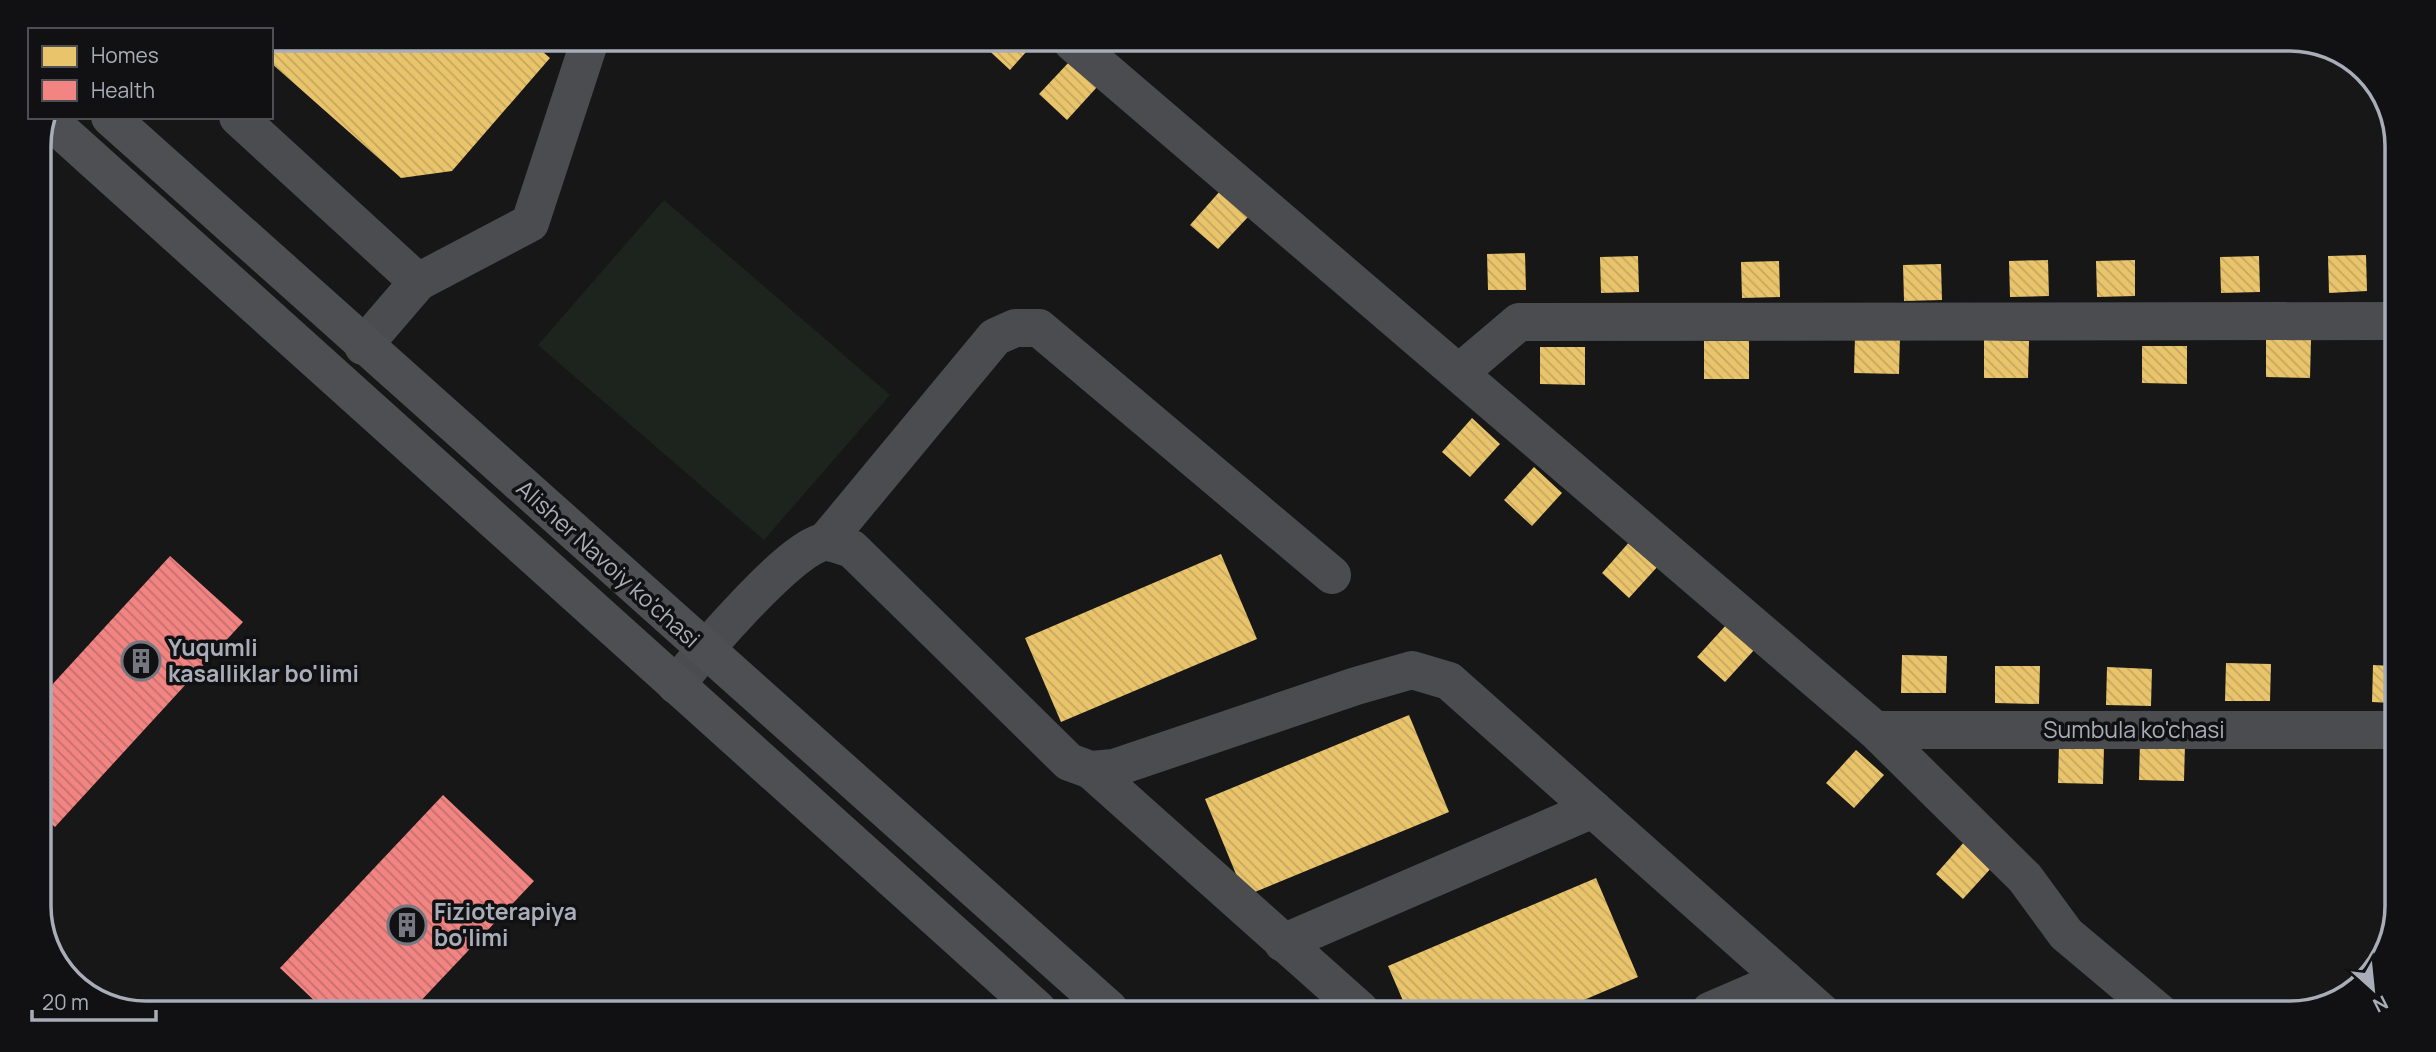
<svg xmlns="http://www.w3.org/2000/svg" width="2436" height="1052" font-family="Manrope,sans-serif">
<defs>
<pattern id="homes-back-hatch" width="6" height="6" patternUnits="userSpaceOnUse" patternTransform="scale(1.75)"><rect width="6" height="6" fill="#e9c46a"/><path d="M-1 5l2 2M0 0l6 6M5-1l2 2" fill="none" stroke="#c4a760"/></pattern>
<pattern id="health-back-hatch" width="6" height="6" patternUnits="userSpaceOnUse" patternTransform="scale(1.75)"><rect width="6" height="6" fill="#f28482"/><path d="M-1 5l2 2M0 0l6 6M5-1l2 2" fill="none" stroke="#c2706f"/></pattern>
</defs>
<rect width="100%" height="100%" fill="#171717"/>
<polygon fill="#1d241e" points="664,200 890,395 764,540 538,345"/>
<g fill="url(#homes-back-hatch)">
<polygon points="271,39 414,39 421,45 448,46 453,40 529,40 550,58 452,171 401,178 271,63"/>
<polygon points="984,42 1035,42 1010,70 982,44"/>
<polygon points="1070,61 1098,86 1067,120 1039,94"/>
<polygon points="1220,191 1248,217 1218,249 1190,225"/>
<polygon points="1525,253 1526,290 1488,290 1487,254"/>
<polygon points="2366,255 2367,291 2329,293 2328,256"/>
<polygon points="1638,256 1639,292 1601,293 1600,257"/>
<polygon points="2259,256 2260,292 2221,293 2220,257"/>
<polygon points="2048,260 2049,296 2010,297 2009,261"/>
<polygon points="2135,260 2135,296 2097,297 2096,261"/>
<polygon points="1779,261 1780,297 1742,298 1741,262"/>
<polygon points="1941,264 1942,300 1904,301 1903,265"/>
<polygon points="1855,336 1900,336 1899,374 1854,373"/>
<polygon points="2266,339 2311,340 2310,378 2266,377"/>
<polygon points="1984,340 2029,341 2028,378 1984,378"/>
<rect x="1704" y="341" width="45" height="38"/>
<polygon points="2142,346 2187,346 2187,384 2142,383"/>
<polygon points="1540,347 1585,347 1585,385 1540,384"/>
<polygon points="1472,418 1500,444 1470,477 1442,452"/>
<polygon points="1534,467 1562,493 1532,526 1504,500"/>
<polygon points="1631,540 1659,565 1629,598 1602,573"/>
<polygon points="1221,554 1257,639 1061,722 1025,638"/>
<polygon points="1727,624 1755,649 1725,682 1697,657"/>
<polygon points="1902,655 1947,656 1946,693 1901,693"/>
<polygon points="2226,663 2271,664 2270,701 2225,701"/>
<polygon points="2373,665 2392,666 2392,703 2372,702"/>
<polygon points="1995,666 2040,666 2039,704 1995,703"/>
<polygon points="2107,667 2152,669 2151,706 2106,705"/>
<polygon points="1409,715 1449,812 1245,896 1205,799"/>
<polygon points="2140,743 2185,744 2184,781 2139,780"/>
<polygon points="2059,746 2104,746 2103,784 2058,783"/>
<polygon points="1856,750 1884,775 1854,808 1826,783"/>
<polygon points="1965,841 1993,866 1963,899 1936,874"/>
<polygon points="1596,878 1638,977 1558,1011 1407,1010 1388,966"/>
</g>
<g fill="url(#health-back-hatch)">
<polygon points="170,556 243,622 55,827 39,813 39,699"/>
<polygon points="443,795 534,881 415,1007 320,1006 280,968"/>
</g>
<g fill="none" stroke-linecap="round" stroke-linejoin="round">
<g stroke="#4b4c50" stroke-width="38">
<polyline points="1072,42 1875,730 2025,878 2066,934 2160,1013"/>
<polyline points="238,117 418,282"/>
<polyline points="363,346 418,282 530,223 590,40"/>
<polyline points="1460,372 1519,322 2396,321"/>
<polyline points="825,542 995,337 1015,328 1039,328 1332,575"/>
<path d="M676,685C699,656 792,545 825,542C833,542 844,547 852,549L1069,762L1091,770L1114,768L1356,686L1412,670L1449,681L1821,1012"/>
<polyline points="1875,730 2392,730"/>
<polyline points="1091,770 1360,1010"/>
<polyline points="1283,943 1593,809"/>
<polyline points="1710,1011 1784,979"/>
</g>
<g stroke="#4d4f52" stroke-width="38">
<polyline points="110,117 1109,1009"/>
<polyline points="48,119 1037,1009"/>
</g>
</g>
<defs>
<g id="building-ring" transform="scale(2.0125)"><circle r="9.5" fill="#111113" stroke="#757880" stroke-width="1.5"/><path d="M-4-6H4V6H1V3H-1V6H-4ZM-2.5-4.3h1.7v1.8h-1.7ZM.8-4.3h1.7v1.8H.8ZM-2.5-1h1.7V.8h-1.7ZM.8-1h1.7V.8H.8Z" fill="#757880"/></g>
</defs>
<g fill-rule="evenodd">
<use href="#building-ring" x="141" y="661"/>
<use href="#building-ring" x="407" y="925"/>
</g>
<g text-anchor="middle" stroke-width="7" stroke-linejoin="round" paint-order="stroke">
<g font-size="23" fill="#a8adb8" stroke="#111113">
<text transform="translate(608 564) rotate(42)" y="8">Alisher Navoiy ko'chasi</text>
<text x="2134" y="738">Sumbula ko'chasi</text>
</g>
<g font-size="23" font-weight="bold" fill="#a8adb8" stroke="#111113" text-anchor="start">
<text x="168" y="656">Yuqumli<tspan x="168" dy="26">kasalliklar bo'limi</tspan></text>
<text x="434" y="920">Fizioterapiya<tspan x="434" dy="26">bo'limi</tspan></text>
</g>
</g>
<path d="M0 0H2436V1052H0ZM146 51H2290A95 95 0 0 1 2385 146V906A95 95 0 0 1 2290 1001H146A95 95 0 0 1 51 906V146A95 95 0 0 1 146 51Z" fill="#111113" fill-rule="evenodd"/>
<path fill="none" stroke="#a8adb8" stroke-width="3.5" d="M146 51H2290A95 95 0 0 1 2385 146V906A95 95 0 0 1 2290 1001H146A95 95 0 0 1 51 906V146A95 95 0 0 1 146 51Z"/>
<rect x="28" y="28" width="245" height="91" fill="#111113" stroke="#4d4f55" stroke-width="2"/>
<rect x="42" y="46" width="35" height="21" fill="#e9c46a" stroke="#4d4f55" stroke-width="2"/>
<text x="91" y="63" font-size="21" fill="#a8adb8">Homes</text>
<rect x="42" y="80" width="35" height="21" fill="#f28482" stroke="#4d4f55" stroke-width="2"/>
<text x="91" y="98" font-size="21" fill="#a8adb8">Health</text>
<g transform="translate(2373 989) rotate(153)" stroke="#111113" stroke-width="5" paint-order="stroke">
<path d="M0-5L12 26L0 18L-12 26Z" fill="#a8adb8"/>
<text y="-10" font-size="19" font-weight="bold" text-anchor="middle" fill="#a8adb8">N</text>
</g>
<path d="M32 1010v10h124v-10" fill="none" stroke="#a8adb8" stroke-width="3.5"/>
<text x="42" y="1010" font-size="21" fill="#a8adb8" stroke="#111113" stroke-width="5" paint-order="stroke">20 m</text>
</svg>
